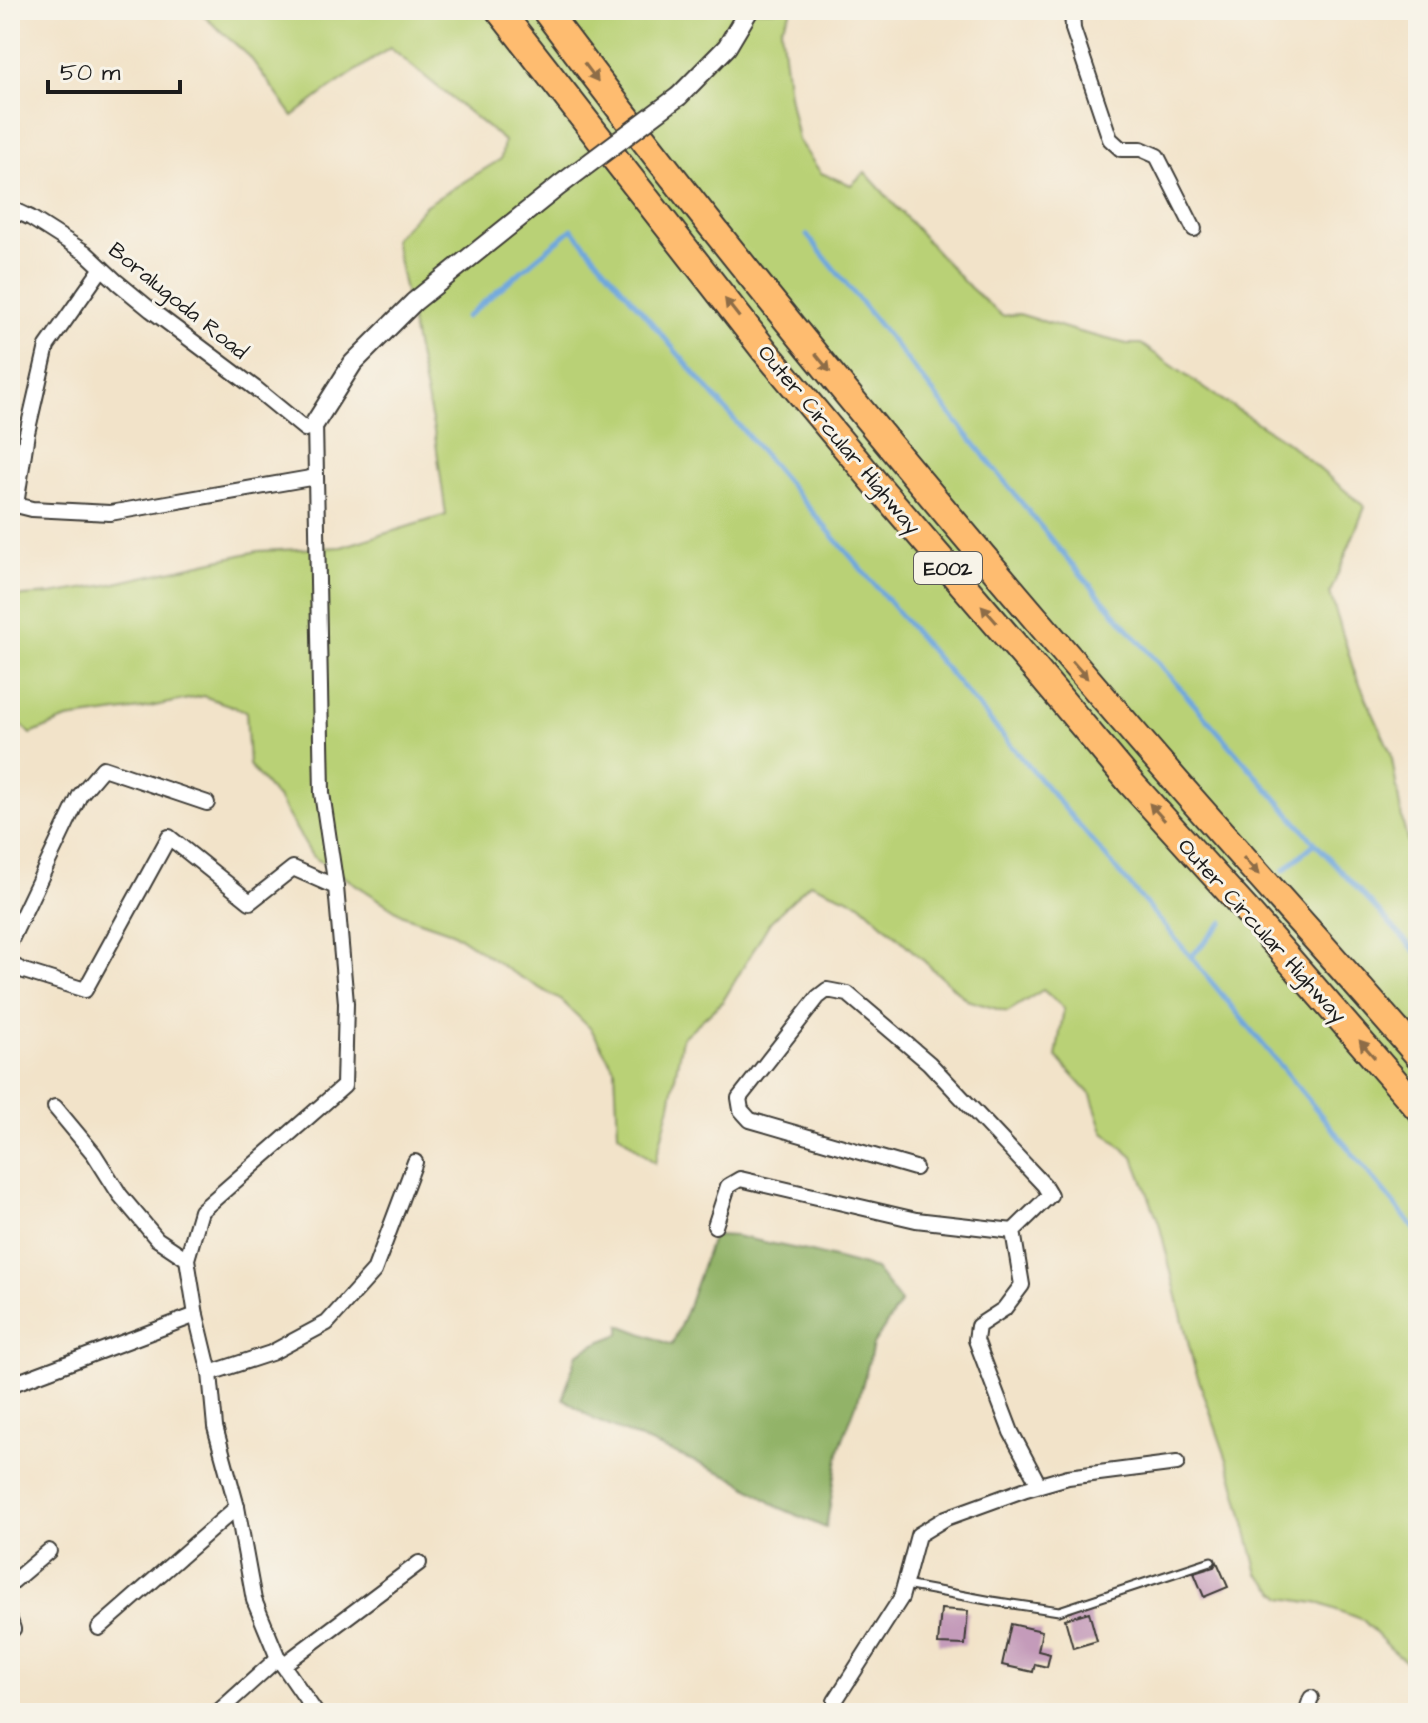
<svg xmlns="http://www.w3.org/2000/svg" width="1428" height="1723" font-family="'Architects Daughter',sans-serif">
<rect width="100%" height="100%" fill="#f7f3e8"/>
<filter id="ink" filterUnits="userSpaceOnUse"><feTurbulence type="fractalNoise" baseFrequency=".0125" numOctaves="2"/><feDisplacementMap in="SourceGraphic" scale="16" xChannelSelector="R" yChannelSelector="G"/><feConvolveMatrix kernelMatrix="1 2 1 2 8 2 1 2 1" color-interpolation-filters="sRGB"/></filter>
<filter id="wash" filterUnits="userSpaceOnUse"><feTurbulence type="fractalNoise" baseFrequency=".006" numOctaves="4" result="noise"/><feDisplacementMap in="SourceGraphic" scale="32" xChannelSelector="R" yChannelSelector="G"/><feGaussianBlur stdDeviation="1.8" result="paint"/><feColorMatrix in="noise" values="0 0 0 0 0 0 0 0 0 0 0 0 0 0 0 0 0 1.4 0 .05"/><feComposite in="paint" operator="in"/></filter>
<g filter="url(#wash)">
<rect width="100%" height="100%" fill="#f2e3c9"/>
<polygon fill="#b9d176" stroke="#6a7649" stroke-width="2" points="197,10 792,10 781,28 789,95 798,140 821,173 851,185 865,172 964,282 1002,316 1019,314 1079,332 1127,344 1141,344 1207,390 1287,442 1365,507 1330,593 1354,671 1391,753 1402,819 1418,884 1418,1672 1390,1648 1363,1620 1321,1604 1283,1598 1258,1574 1233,1477 1194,1366 1159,1223 1134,1158 1103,1131 1091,1095 1056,1057 1064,1008 1043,990 1007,1012 967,1000 860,903 810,883 770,922 723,1001 682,1038 670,1105 655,1163 618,1133 615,1070 591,1029 562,1001 510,971 452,932 403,915 312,856 279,800 249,765 246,711 203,696 140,709 67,719 31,734 10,716 10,597 51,594 107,585 258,551 341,547 446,515 435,436 394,239 426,205 501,159 504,141 390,48 329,89 293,116 249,56"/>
<polygon fill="#92b367" stroke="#576842" stroke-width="2" points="713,1235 735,1236 807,1251 875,1269 901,1302 873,1345 860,1394 840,1447 826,1528 778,1507 734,1478 595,1420 563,1398 577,1354 597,1343 620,1334 620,1325 672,1345 686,1312"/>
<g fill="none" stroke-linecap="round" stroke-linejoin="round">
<g stroke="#6ea7dd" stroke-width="5">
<polyline points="807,235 1058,548 1315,843 1418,954"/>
<polyline points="466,317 572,229 1191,957 1418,1233"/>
<polyline points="1284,870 1315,843"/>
<polyline points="1191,957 1223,922"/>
</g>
</g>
<g id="blocks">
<g fill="#c49bba">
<polygon points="1217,1562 1228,1587 1204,1597 1194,1573 1214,1567"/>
<polygon points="941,1609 968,1611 965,1645 938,1644"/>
<polygon points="1089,1612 1097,1641 1073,1648 1065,1619"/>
<polygon points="1011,1624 1042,1631 1038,1651 1050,1654 1047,1667 1035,1664 1033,1672 1002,1665"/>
</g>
</g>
</g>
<g filter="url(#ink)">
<use href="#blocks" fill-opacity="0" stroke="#3c3a36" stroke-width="2"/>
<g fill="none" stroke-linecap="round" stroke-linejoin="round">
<g stroke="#3c3a36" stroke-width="11">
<polyline id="service" points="905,1585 992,1601 1059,1611 1211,1561"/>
</g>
<g stroke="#3c3a36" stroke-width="18">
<g id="minor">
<polyline points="1072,10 1073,29 1110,139 1121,149 1141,149 1157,156 1194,229"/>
<polyline points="10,208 31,218 86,253 117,282 151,310 255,388 305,429 315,423 322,793 336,887 346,1003 344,1086 201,1211 187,1259 196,1315 210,1373 215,1427 237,1507 254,1600 278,1658 316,1713"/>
<polyline points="102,268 47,346 27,433 16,505 32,509 110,513 316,477"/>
<polyline points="10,942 80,795 103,768 207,803"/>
<polyline points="10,964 24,971 85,990 169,837 250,902 293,868 336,887"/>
<polyline points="55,1107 94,1154 120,1195 157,1239 187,1259"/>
<polyline points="915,1168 750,1120 741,1110 739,1098 818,997 827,990 848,994 929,1063 1044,1185 1050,1195 1013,1231 1022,1285 1004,1309 978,1326 976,1340 1011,1432 1039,1485"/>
<polyline points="715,1226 728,1186 740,1179 916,1220 1013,1231"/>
<polyline points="210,1373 271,1353 327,1323 374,1271 415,1162"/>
<polyline points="10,1385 196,1315"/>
<polyline points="10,1584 49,1551"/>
<polyline points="10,1620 13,1629 10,1632"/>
<polyline points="99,1628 237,1507"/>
<polyline points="283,1665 419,1563"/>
<polyline points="217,1713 278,1658"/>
<polyline points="836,1713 835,1701 901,1598 918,1535 946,1518 1026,1489 1068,1477 1177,1463"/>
<polyline points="1306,1713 1311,1698"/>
</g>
</g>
<g stroke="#3c3a36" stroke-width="22">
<g id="tertiary">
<polyline points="679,96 727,47 749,10"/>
<polyline points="315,423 353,363 414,302 560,185"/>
</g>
</g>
<g stroke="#3c3a36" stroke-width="30">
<g id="motorway">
<polyline points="499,10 765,351 877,485 1037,671 1131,783 1247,911 1418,1108"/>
<path d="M545,10C743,275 956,528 1173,778C1254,871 1338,962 1418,1055"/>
</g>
</g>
<use href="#service" stroke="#fff" stroke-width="7"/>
<use href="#minor" stroke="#fff" stroke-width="14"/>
<use href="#tertiary" stroke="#fff" stroke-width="18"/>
<use href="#motorway" stroke="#febc70" stroke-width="26"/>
<g stroke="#3c3a36" stroke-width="22" stroke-linecap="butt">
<polyline id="tertiary-bridge" points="560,185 679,96"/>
</g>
<use href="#tertiary-bridge" stroke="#fff" stroke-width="18"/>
</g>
<defs><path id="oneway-solid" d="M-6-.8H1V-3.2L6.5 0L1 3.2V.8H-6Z" transform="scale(2)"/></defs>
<g fill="#8d6c46">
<use href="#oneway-solid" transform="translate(591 72) rotate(53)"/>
<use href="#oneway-solid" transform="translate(732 308) rotate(-128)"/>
<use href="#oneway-solid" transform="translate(823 363) rotate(51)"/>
<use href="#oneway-solid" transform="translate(989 614) rotate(-131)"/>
<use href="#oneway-solid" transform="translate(1080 670) rotate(49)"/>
<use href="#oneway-solid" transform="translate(1157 812) rotate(-132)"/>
<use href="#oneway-solid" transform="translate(1251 866) rotate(48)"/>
<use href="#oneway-solid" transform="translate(1367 1049) rotate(-131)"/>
</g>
</g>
<g text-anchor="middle" stroke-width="6" stroke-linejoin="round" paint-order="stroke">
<rect fill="#f7f3e8" stroke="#5e5c59" stroke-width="2" x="914" y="552" width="68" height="32" rx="6"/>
<g font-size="20" font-weight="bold" fill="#1c1c1c">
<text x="948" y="575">E002</text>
</g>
<g font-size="22" fill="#1c1c1c" stroke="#f7f3e8">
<text transform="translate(179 300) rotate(39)" y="8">Boralugoda Road</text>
<text transform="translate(840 439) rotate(50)" y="8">Outer Circular Highway</text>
<text transform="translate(1263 930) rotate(48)" y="8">Outer Circular Highway</text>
</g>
</g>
<rect width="1428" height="1723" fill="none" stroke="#f7f3e8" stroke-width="40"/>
<path d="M48 80v12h132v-12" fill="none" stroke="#1c1c1c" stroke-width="4"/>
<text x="60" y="80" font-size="24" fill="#1c1c1c" stroke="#f7f3e8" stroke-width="6" paint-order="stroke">50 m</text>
</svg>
